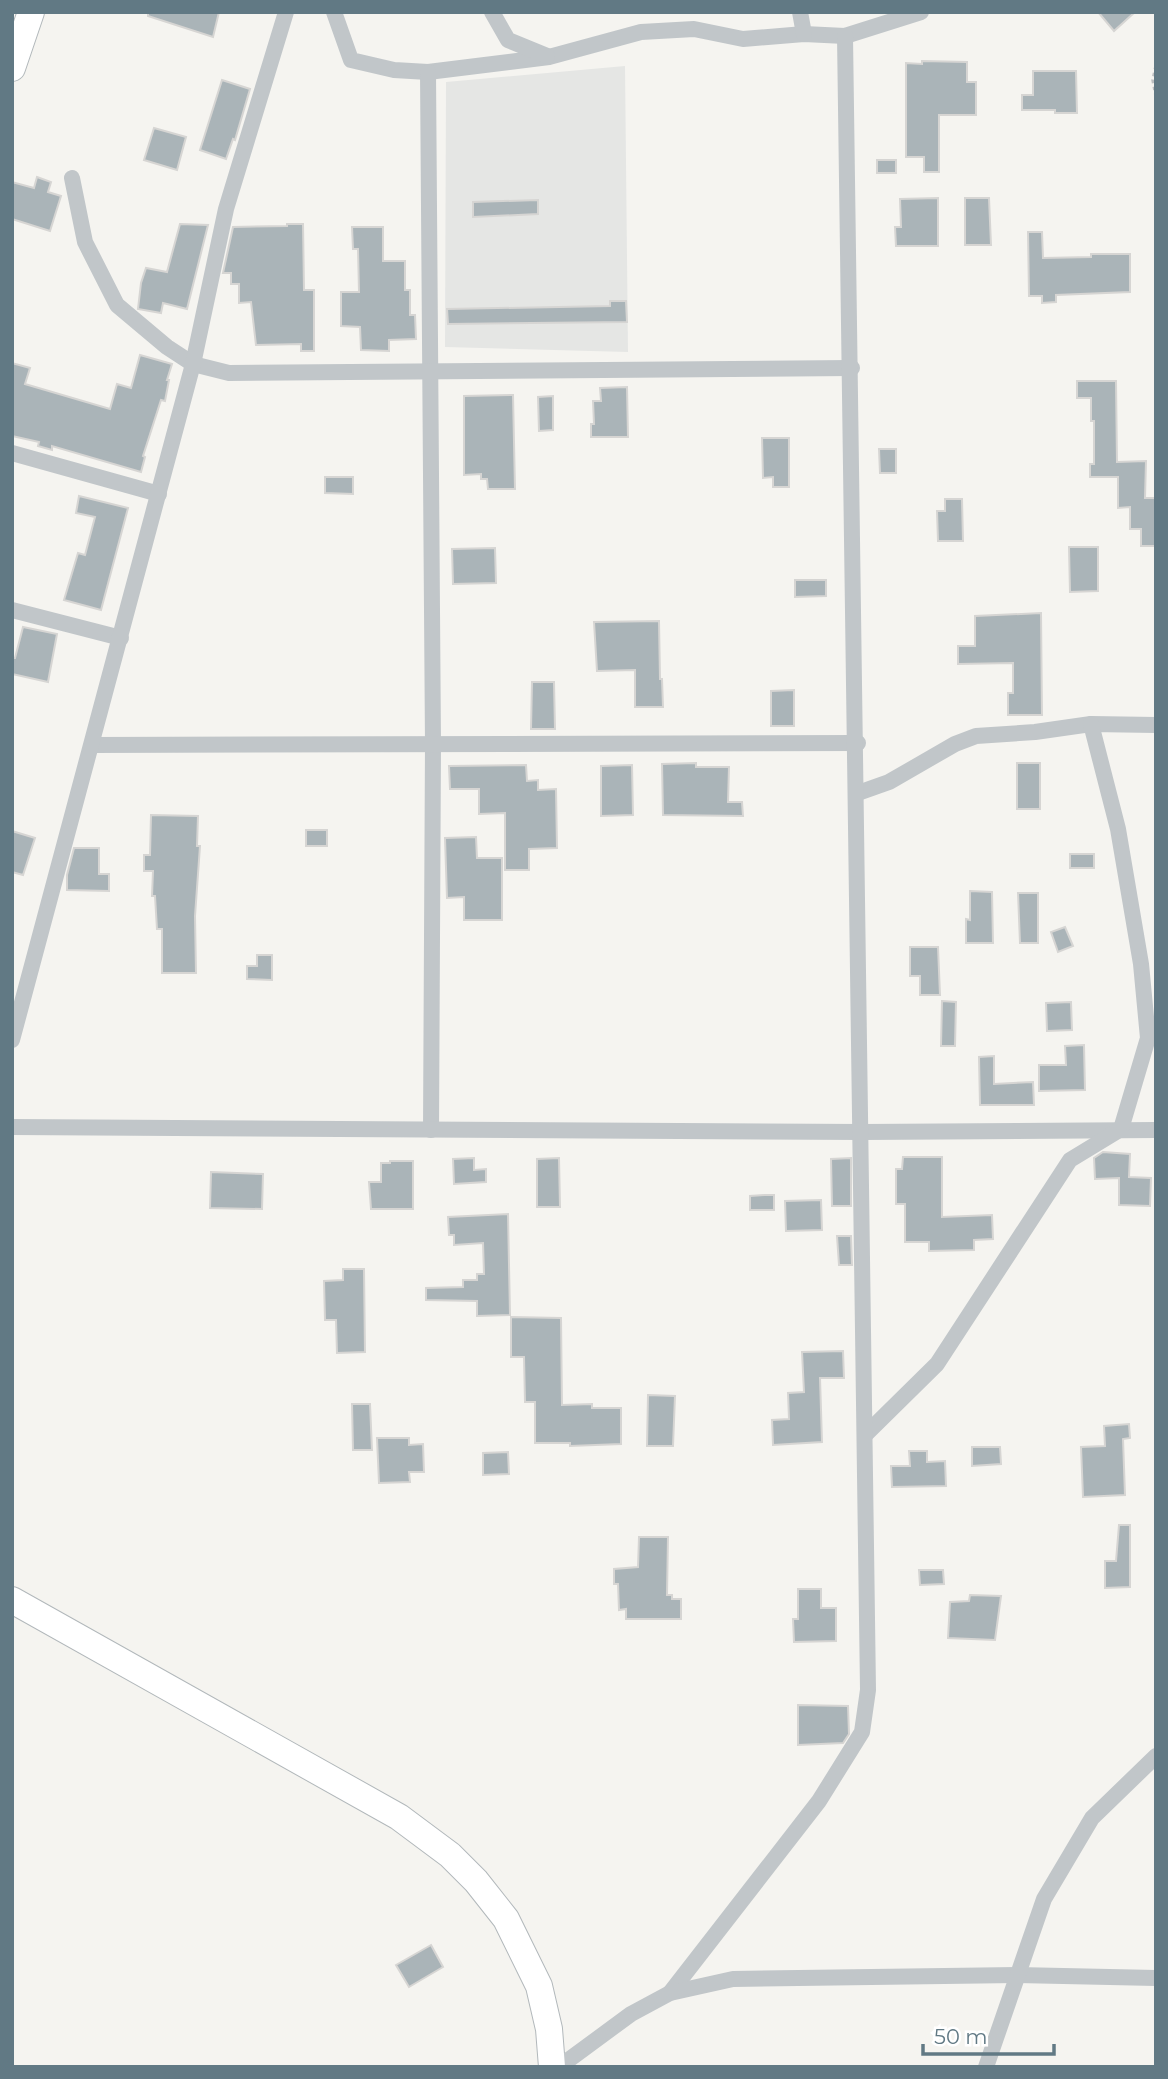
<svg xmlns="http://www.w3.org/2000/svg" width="1168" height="2079" font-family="Montserrat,sans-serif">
<rect width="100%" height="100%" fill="#f5f4f0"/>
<polygon fill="#e5e6e4" points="625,66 628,352 445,347 446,82"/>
<g fill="#aab4b8" stroke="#d6d5d3" stroke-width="2">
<polygon points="148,12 219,12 213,37 148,16"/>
<polygon points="1098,12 1135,12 1114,31"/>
<polygon points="922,61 967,62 967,82 976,82 976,115 939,115 939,172 924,172 924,157 906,157 906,63 922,64"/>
<polygon points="1033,71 1076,71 1077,113 1055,113 1055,110 1022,110 1022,95 1033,95"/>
<polygon points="222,80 250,89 235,140 233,139 226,159 200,150"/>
<polygon points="154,128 186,137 177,170 144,160"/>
<rect x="877" y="160" width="19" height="13"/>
<polygon points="37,177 51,182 48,192 61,196 50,231 12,219 12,182 34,188"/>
<polygon points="938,198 938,246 896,246 895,227 901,227 900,199"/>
<polygon points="965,198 989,198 991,245 965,245"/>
<polygon points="538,200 538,214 473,217 473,202"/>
<polygon points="180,224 208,225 187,309 163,303 161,313 138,309 141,283 146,268 167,272"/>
<polygon points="287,224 303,224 304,290 314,290 314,351 301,351 301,344 256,345 251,302 239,303 239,284 231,284 231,273 223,273 233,227 287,226"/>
<polygon points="352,227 383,227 383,261 405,261 405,290 410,290 410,315 415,315 416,339 389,340 389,351 361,350 360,327 341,326 341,292 359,292 358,249 353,249"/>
<polygon points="1028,232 1042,232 1043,258 1091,257 1091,254 1130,254 1130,292 1056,295 1056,302 1042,303 1042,296 1029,296"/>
<polygon points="610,301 626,301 627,322 448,324 447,309 610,306"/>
<polygon points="140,355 172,364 167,380 169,380 165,401 161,400 143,456 145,457 141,472 52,446 52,450 38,446 39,442 12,436 12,363 30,368 25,384 110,409 117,384 131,388"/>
<polygon points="1077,381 1116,381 1117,462 1146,461 1145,498 1155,498 1156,546 1141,546 1141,529 1130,529 1130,507 1118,508 1118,477 1090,477 1090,464 1094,464 1094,421 1091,421 1091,398 1077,398"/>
<polygon points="627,387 628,437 591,437 591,424 594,424 593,401 601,401 600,388"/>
<polygon points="513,395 515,489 488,489 487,479 481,479 481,474 464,475 464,396"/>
<polygon points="553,396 553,430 539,431 538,397"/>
<polygon points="762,438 789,438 789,487 773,487 773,477 763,478"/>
<polygon points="879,449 896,449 896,473 880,473"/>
<polygon points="325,477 353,477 353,494 325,493"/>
<polygon points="79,496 128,508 101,610 64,600 78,553 85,555 95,517 76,513"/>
<polygon points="945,499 962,499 963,541 938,541 937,511 945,511"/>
<polygon points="1069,547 1098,547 1098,591 1070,592"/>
<polygon points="495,548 496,583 453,584 452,549"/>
<polygon points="795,580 826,580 826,596 795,597"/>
<polygon points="1041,613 1042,715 1008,715 1008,693 1013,693 1013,663 958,664 958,646 975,646 975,616"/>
<polygon points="659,621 660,679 662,679 663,707 635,707 635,670 597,671 594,622"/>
<polygon points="23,627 57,634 48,682 12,674 12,658 15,658"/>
<polygon points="532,682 554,682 555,729 531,729"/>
<polygon points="794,690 794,726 771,726 771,691"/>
<polygon points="696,763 696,767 729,767 728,802 742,802 743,816 663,815 662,764"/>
<rect x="1017" y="763" width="23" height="46"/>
<polygon points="526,765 527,781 538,780 538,790 556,789 557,848 529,849 529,870 505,870 505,813 479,814 479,789 450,789 449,766"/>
<polygon points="632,765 633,815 601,816 601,766"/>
<polygon points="151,815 198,816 197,846 200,846 195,916 196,973 162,973 162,929 157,929 155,896 152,896 153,871 144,871 144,855 150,855"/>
<rect x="306" y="830" width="21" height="16"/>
<polygon points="12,831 35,838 23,875 12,872"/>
<polygon points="476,837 477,858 502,858 502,920 464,920 464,897 447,898 445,838"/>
<polygon points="74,848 99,848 99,874 109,874 109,891 67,890 67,875"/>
<rect x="1070" y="854" width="24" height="14"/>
<polygon points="970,891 992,892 993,943 966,943 966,919 970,920"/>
<polygon points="1018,893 1038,893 1038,943 1020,943"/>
<polygon points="1065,927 1073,946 1058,952 1051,932"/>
<polygon points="910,947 938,947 940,995 920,995 920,976 910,976"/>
<polygon points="257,955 272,955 272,980 247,979 247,966 257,966"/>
<polygon points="942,1001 956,1002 955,1046 941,1046"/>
<polygon points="1071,1002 1072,1030 1047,1031 1046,1003"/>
<polygon points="1084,1045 1085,1090 1039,1091 1039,1065 1066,1065 1065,1046"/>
<polygon points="994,1056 994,1084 1033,1082 1034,1105 980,1105 979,1057"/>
<polygon points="1103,1152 1130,1154 1129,1177 1151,1178 1150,1206 1119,1205 1119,1178 1095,1179 1094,1158"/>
<polygon points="903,1157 942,1157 942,1217 992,1215 993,1239 974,1240 974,1250 929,1251 929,1242 905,1242 905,1204 896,1204 896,1169 902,1169"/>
<polygon points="474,1158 474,1170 486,1169 486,1182 454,1184 453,1159"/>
<polygon points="559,1158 560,1207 537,1207 537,1159"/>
<polygon points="851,1158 851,1206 832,1206 831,1159"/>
<polygon points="390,1161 413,1161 413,1209 371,1209 369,1182 381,1182 381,1163 390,1163"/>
<polygon points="211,1172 263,1174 262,1209 210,1208"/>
<polygon points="764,1195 774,1195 774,1210 750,1210 750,1196"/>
<polygon points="821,1200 822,1230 786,1231 785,1201"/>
<polygon points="508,1214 510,1315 477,1316 477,1301 426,1300 426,1288 463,1287 463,1280 477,1280 477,1274 484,1274 483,1243 454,1245 454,1235 449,1235 448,1217"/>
<polygon points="837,1236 851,1236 852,1265 839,1265"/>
<polygon points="343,1269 364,1269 365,1352 337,1353 336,1320 325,1320 324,1281 343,1280"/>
<polygon points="511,1317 561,1318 562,1405 592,1404 592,1408 621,1408 621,1444 570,1446 570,1443 535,1443 535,1402 525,1402 524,1357 511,1357"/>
<polygon points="843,1351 844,1378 820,1378 822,1442 773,1445 772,1420 789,1419 788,1393 804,1392 802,1352"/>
<polygon points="648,1395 675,1396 673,1446 647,1446"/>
<polygon points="352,1404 370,1404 372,1450 353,1450"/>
<polygon points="1129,1424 1130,1438 1123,1439 1125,1495 1083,1497 1081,1447 1105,1446 1104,1426"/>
<polygon points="377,1438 409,1438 409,1445 423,1444 424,1472 409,1472 410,1482 379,1483"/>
<polygon points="972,1447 1000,1447 1001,1464 972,1466"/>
<polygon points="909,1451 927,1451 927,1462 945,1461 946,1486 892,1487 891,1466 910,1466"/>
<polygon points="508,1452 509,1474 483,1475 483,1453"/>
<polygon points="1119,1525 1130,1525 1130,1587 1105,1588 1105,1561 1116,1561"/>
<polygon points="639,1537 668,1537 667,1595 672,1595 672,1599 681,1599 681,1619 626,1619 626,1609 619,1610 618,1584 614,1584 614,1569 638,1567"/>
<polygon points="919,1570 943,1570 944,1584 920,1585"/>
<polygon points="798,1589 821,1589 821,1608 836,1608 836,1641 794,1642 793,1619 798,1619"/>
<polygon points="970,1595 1001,1596 995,1640 948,1638 950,1602 969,1601"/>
<polygon points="798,1705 848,1706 849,1734 843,1743 798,1745"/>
<polygon points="431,1945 443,1967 409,1987 396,1965"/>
</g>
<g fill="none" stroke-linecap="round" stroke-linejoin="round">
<g stroke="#b2b8bb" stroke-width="28">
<g id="primary">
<polyline points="12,68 31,12"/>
<polyline points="12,1600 399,1817 450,1855 476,1881 506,1919 539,1986 549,2029 552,2067"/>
</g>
</g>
<polyline stroke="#bdbfc1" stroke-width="3.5" stroke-dasharray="3.5 3.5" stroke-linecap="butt" points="1156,66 1153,80 1156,96"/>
<g stroke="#c1c6c9" stroke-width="16">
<polyline points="334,12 351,60 394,70 428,72 549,57 641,32 694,29 743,39 804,34 845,36 921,12"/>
<polyline points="492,12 508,40 547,56"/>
<polyline points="800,12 804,34"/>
<polyline points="428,72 433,744 431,1130"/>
<polyline points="72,178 85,242 117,305 167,347 193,364 229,373 852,368"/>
<polyline points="12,453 159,494"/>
<polyline points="12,610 121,638"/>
<polyline points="92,745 858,743"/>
<polyline points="858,793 889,782 955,744 976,736 1035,732 1091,724 1156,725"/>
<polyline points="12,1040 193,364 226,209 286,12"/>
<polyline points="12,1127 863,1132 1156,1130"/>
<polyline points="866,1434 937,1364 1070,1160 1121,1129 1148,1038 1141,964 1118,829 1091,724"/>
<path d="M670,1993L819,1801L862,1732L868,1690C863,1139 857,588 845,36"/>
<polyline points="559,2067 631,2014 670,1993 733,1979 1017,1975 1156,1978"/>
<polyline points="986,2067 1044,1899 1092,1818 1156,1756"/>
</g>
<use href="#primary" stroke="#fff" stroke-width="26"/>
</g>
<rect width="1168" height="2079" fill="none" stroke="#617984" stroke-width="28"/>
<path d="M923 2044v10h131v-10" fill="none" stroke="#617984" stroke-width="3.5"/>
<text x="934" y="2044" font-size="21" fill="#617984" stroke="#ffffff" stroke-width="5" paint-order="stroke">50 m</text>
</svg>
